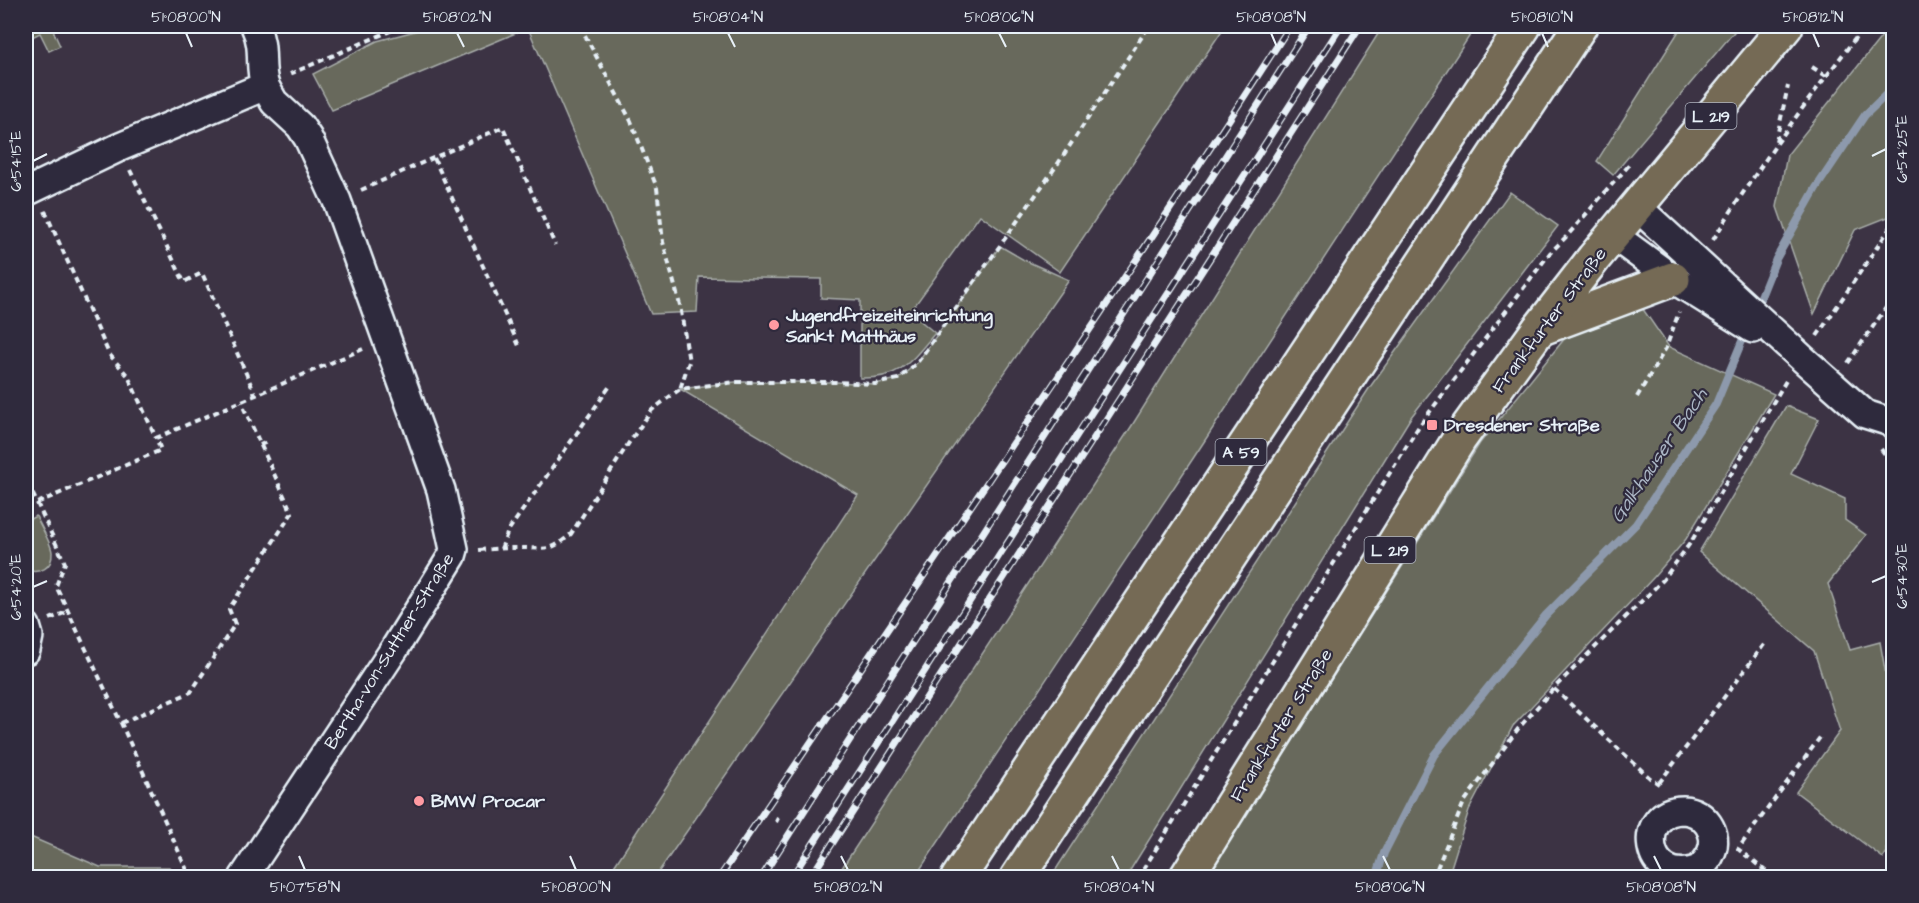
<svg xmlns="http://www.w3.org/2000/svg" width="1919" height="903" font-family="'Architects Daughter',sans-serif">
<rect width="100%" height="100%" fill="#3c3344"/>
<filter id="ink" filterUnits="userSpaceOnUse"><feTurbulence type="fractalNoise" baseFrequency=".0167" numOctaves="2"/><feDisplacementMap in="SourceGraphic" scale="12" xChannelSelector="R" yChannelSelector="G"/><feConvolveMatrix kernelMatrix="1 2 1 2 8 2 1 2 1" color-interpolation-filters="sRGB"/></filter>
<g filter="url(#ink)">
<g fill="#67695b" stroke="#a8adaa" stroke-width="1.5">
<polygon points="26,26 51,26 60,46 49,51 40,33 26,40"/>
<path d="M434,26H1225L1060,272L980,215L910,312L935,333C911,361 901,379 860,378V300L821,298V279L699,277L697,312L651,314L528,28L332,110L313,74L377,41Z"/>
<polygon points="1383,26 1476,26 1194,457 915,877 836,877 1131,427"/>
<polygon points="1682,26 1739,26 1613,175 1597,161"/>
<polygon points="1890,26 1894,26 1893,215 1855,230 1814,314 1777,207 1787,155"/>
<polygon points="1510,192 1558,226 1411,417 1126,877 1051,877 1370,387"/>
<polygon points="1000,246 1024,260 1069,280 655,877 607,877 858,495 680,389 735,382 835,382 875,384 898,379 917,363"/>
<polygon points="1638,302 1669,347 1774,394 1686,539 1654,577 1513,726 1469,810 1448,877 1206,878 1480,443 1574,327"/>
<polygon points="1786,406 1819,419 1791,474 1845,499 1845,520 1866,535 1828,584 1850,650 1880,642 1893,714 1893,818 1886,820 1887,852 1883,858 1796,792 1840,731 1814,651 1699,552"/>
<path d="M36,516C40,525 51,543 52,552C53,569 39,574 26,570V521Z"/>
<polygon points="26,835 100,867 169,867 179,877 26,877"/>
</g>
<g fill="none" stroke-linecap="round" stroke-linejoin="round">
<g stroke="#8d99ac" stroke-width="8">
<polyline points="1756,309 1776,259 1816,188 1865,115 1894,87"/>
<polyline points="1376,878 1384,853 1434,755 1546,615 1636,524 1716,404 1747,329"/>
</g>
<g stroke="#e8f1f8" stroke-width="32">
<g id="minor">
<path d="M26,192L120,147L265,86C258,64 266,49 255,26"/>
<polyline points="1636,206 1803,359 1865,414 1890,422 1894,426"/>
<polyline points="1613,235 1673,279 1753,329"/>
<polyline points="26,626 29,636 26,650"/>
<polyline points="243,878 395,648 452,556 454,549 441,490 337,201 308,138 300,126 274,102 265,86"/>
<path d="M1691,878C1698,869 1707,863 1711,853C1720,833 1704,811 1683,810C1635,810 1643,887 1697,870"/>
</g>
</g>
<g stroke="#e8f1f8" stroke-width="38">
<g id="major">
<polyline points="1539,329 1673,279"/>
<polyline points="1186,878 1460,438 1539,329 1594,258 1786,26"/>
</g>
</g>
<g stroke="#e8f1f8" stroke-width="38">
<g id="highway">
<polyline points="958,878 1524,26"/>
<polyline points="1017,878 1580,26"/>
</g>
</g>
<g stroke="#e8f1f8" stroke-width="4" stroke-dasharray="6 4.5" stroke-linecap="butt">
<polyline points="157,26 158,27"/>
<polyline points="580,26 631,121 657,188 663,242 680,305 689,362 680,389"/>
<polyline points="1812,67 1826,76"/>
<polyline points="290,74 395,29 409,26"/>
<polyline points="1776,141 1788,86"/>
<polyline points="434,158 520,348"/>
<polyline points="130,170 184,282 202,273 256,396"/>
<polyline points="361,190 503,127 555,245"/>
<polyline points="45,211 109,354 128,376 156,438"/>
<path d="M1713,240C1759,165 1811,95 1865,26"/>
<polyline points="1817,336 1894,222"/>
<polyline points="1848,363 1894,296"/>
<polyline points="1637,397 1666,348 1679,312"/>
<polyline points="260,445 269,441"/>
<polyline points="1881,449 1894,466"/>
<polyline points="26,478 30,488"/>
<polyline points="26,489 30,488 37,503 161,450 156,438 363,349"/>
<polyline points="37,503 65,563 56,586 121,723 187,870 195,878"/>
<polyline points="501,549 508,531 610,386"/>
<path d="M479,550C492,549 505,548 518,548C545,547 547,555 571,534L630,441L652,410L680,389L735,382H835L875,384L898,379L917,363L1057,165L1149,26"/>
<polyline points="50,619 69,611"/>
<polyline points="1554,689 1650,778 1659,784"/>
<polyline points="121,723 191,692 235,624 229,609 292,513 241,402"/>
<polyline points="1659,783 1766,642"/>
<polyline points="776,822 778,818"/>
<polyline points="1138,878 1419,426 1550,253 1566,237 1630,164"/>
<polyline points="1433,878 1464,802 1518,729 1554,688 1663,580 1691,542 1787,379"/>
<polyline points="1774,878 1738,849 1821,736"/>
</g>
<use href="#minor" stroke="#2f2a3d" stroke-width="27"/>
<use href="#major" stroke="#746b55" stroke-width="33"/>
<use href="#highway" stroke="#746b55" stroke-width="33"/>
<g stroke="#e8f1f8" stroke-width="7">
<g id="rail">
<path d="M719,878C911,594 1104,313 1290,26"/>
<polyline points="761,878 1309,26"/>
<polyline points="791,878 1341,26"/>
<polyline points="810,878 1360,26"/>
</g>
</g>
<use href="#rail" stroke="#2f2a3d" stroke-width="4.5" stroke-dasharray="14" stroke-linecap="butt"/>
</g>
</g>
<path fill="none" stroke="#e8f1f8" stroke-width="2" d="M186,33L192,47M457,33L464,47M728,33L735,47M999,33L1006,47M1271,33L1277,47M1542,33L1548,47M1813,33L1819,47M1872,156L1886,149M33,161L47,154M1872,582L1886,576M33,587L47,581M299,856L305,870M570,856L576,870M841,856L848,870M1112,856L1119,870M1383,856L1390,870M1654,856L1661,870"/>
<g fill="#ff9aa2" stroke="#2f2a3d" stroke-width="2">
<circle cx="774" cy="325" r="6"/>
<rect x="1426" y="419" width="12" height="12" rx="3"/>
<circle cx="419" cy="801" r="6"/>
</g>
<g text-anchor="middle" stroke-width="4.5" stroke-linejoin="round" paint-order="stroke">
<g fill="#2f2a3d" stroke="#b0b5c0" stroke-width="1.5">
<rect x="1685.5" y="103" width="51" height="26" rx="4.5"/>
<rect x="1215.5" y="439" width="51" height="26" rx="4.5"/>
<rect x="1364.5" y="537" width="51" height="26" rx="4.5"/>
</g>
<g font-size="16" font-weight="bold" fill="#e8f1f8">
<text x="1711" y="122">L 219</text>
<text x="1241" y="458">A 59</text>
<text x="1390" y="556">L 219</text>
</g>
<g font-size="18" font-weight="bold" fill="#e8f1f8" stroke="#2f2a3d" text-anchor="start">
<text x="786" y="321">Jugendfreizeiteinrichtung<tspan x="786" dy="21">Sankt Matthäus</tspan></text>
<text x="1444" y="431">Dresdener Straße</text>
<text x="431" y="807">BMW Procar</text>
</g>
<g font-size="18" fill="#e8f1f8" stroke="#2f2a3d">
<text transform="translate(1549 320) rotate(-53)" y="6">Frankfurter Straße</text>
<text transform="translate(389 651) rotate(-58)" y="6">Bertha-von-Suttner-Straße</text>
<text transform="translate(1281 725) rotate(-58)" y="6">Frankfurter Straße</text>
</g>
<g font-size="20" font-style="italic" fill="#abb6c5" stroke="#2f2a3d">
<text transform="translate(1658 455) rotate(-56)" y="7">Galkhauser Bach</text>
</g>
</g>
<rect width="1919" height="903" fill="none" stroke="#2f2a3d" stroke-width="66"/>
<rect x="33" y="33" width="1853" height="837" fill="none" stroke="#e8f1f8" stroke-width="2"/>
<g font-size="15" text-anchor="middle" fill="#e8f1f8">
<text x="186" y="22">51°08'00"N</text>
<text x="457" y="22">51°08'02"N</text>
<text x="728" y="22">51°08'04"N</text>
<text x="999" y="22">51°08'06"N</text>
<text x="1271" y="22">51°08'08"N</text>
<text x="1542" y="22">51°08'10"N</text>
<text x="1813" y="22">51°08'12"N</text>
<text transform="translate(1902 149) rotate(-90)" y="5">6°54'25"E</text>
<text transform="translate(16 161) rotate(-90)" y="5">6°54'15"E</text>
<text transform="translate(1902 576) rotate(-90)" y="5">6°54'30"E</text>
<text transform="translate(16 587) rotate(-90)" y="5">6°54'20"E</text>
<text x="305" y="892">51°07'58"N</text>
<text x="576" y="892">51°08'00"N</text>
<text x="848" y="892">51°08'02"N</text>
<text x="1119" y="892">51°08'04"N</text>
<text x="1390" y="892">51°08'06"N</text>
<text x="1661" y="892">51°08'08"N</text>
</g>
</svg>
